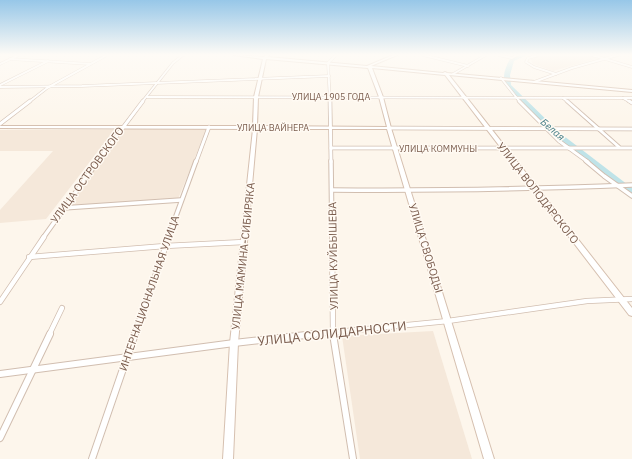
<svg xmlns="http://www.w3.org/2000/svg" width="632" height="459" font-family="'IBM Plex Sans',sans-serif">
<rect width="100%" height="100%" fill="#fdf6ec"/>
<g fill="#f5e8da">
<polygon points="542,55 590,55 600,58 553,71 533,64 530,59"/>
<polygon points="123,128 207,128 178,199 68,206"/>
<polygon points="0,130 114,130 46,219 0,223 0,210 53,151 0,151"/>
<polygon points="433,331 472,459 360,459 342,336"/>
</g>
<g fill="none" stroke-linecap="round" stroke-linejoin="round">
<path fill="#bfe3e8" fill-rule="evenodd" d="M520,55H527L514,61L510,75L511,85L560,133L632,188V195L599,171L555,136L507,87C501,78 505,68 510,59Z"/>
<g stroke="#d1beb0" stroke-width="3">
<g id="street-far4">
<polyline points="423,55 468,66"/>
<polyline points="498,55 512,58 517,55"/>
<polyline points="539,55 528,58 526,62 534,67 556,74"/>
<polyline points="592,55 632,67"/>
<polyline points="10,59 90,64"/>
<polyline points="0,64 19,55"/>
<polyline points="453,74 486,55"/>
<polyline points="501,78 520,102"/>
<polyline points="534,82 572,68 618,55"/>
<polyline points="0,85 48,61"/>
<polyline points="0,87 82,86 329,76"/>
<polyline points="147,97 632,98"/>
<polyline points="563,98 568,102"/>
<polyline points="623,98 630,102"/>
<polyline points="29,102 47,88 107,55"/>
<polyline points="142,102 173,63 183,55"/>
<polyline points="330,102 328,63 336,55"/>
</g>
</g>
<g stroke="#d1beb0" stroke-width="4.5">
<g id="street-far3">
<polyline points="330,101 331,162"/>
<polyline points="519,101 559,141 588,162"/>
<polyline points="567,101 619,147"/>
<polyline points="629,101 632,103"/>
<polyline points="0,124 30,101"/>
<polyline points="389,128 632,129"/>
<polyline points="331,148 632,148"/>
<polyline points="97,162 143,101"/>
<polyline points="196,162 209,127"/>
</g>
</g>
<g stroke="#d1beb0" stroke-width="5.5">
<g id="street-far2">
<polyline points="331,161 332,238"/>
<polyline points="586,161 604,176 632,196"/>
<path d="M332,190C432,191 532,189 632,185"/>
<polyline points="63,208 181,200"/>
<polyline points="43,238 98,161"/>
<polyline points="168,238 196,161"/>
</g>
</g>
<g stroke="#d1beb0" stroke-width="6">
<g id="street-far1">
<polyline points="332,237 333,335"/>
<polyline points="29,257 165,246 244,242"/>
<polyline points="0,302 44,237"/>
<polyline points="49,335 62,308"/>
<polyline points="134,335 169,237"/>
<polyline points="306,335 448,321 587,301 632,299"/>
</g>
</g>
<g stroke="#d1beb0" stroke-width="8">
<g id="street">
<polyline points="333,334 353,459"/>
<polyline points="0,374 234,343 315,334"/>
<polyline points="0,438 50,334"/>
<polyline points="92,459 135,334"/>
</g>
</g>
<g stroke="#d6c0b0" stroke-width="2">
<path id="secondary" d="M233,55L264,57L266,55H269L268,57L367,66L393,55H397L371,66L443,73L445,72L447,73L632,90V92L449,75L632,308V316L629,315L445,75L372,68L383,97L391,128L494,459H484L387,129H257L238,343L233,459H223L230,343L253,129L0,128V126H253L254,97L263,59ZM266,59L368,68L379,97L387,127L257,126L258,97Z"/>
</g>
<use href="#street-far4" stroke="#fff" stroke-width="2"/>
<use href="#street-far3" stroke="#fff" stroke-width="3"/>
<use href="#street-far2" stroke="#fff" stroke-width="3.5"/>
<use href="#street-far1" stroke="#fff" stroke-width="4.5"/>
<use href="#street" stroke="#fff" stroke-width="6"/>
<use href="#secondary" fill="#fff" fill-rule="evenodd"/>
</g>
<linearGradient id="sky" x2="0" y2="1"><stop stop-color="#97c7e8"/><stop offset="0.46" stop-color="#fefbf6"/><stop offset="1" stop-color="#fefbf6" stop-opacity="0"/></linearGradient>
<rect width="632" height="119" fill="url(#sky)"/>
<g text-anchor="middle" stroke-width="3" stroke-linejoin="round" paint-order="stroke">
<g font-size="9" fill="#7a5c4d" stroke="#fffaf3">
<text x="331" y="100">УЛИЦА 1905 ГОДА</text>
<text x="273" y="131">УЛИЦА ВАЙНЕРА</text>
<text x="438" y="152">УЛИЦА КОММУНЫ</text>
</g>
<g font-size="10" font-style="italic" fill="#437c86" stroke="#fffaf3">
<text transform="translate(553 129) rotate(41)" y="4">Белая</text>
</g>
<g font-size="11" fill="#7a5c4d" stroke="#fffaf3">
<text transform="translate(87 175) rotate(-54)" y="4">УЛИЦА ОСТРОВСКОГО</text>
<text transform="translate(538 193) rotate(52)" y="4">УЛИЦА ВОЛОДАРСКОГО</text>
<text transform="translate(426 248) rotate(73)" y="4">УЛИЦА СВОБОДЫ</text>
<text transform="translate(243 256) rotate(-84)" y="4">УЛИЦА МАМИНА-СИБИРЯКА</text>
<text transform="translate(333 256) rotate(-91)" y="4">УЛИЦА КУЙБЫШЕВА</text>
<text transform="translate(149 293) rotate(-71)" y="4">ИНТЕРНАЦИОНАЛЬНАЯ УЛИЦА</text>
</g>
<g font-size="13" fill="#7a5c4d" stroke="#fffaf3">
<text transform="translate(332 333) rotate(-6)" y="5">УЛИЦА СОЛИДАРНОСТИ</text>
</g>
</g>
</svg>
